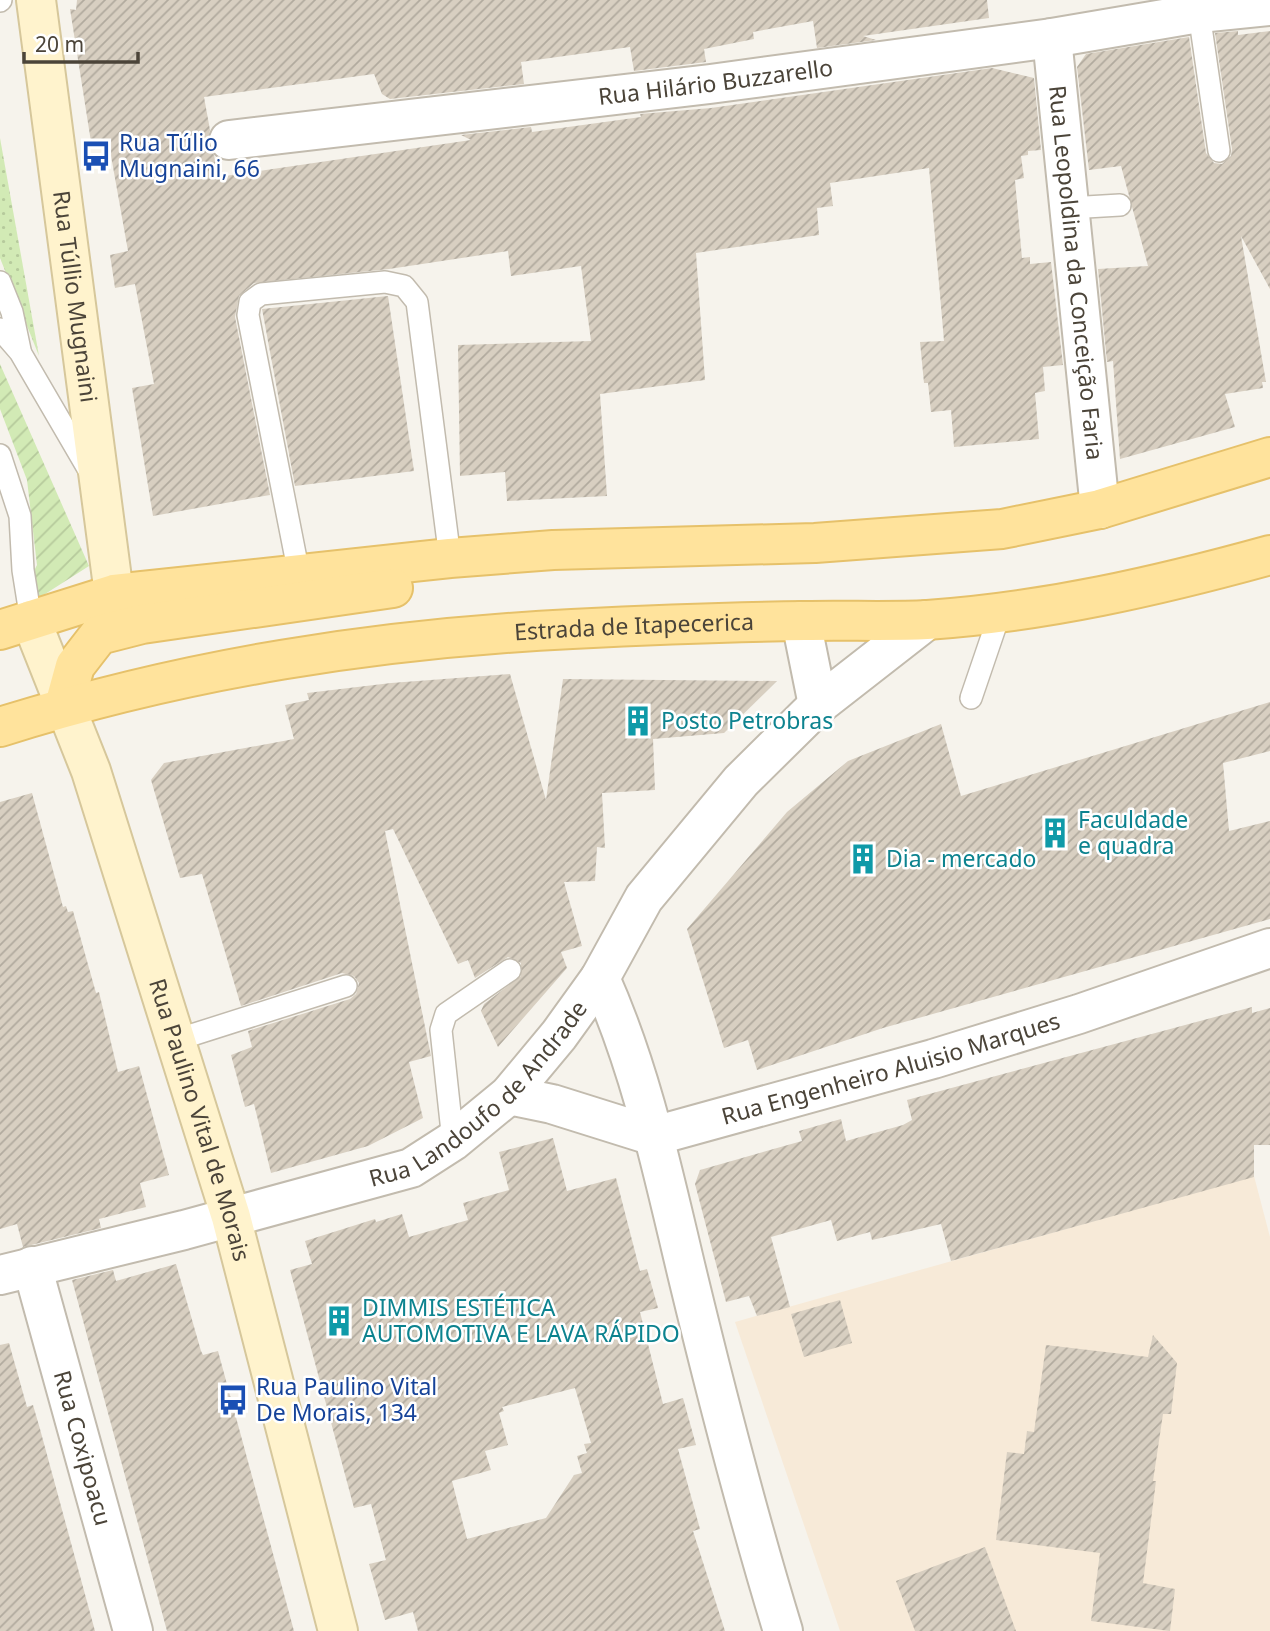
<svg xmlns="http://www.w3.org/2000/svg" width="1270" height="1631" font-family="'Noto Sans',sans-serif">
<defs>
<pattern id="grass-dots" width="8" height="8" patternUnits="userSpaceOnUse" patternTransform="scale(1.75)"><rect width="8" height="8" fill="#d2eab5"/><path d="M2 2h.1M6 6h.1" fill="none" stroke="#b6ca9c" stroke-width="1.8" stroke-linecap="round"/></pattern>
<pattern id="garden-furrows" width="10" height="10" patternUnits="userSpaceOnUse" patternTransform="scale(1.75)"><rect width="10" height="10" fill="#d2eab5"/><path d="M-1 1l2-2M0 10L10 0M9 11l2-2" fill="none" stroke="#b6ca9c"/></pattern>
<pattern id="building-hatch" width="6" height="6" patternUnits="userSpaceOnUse" patternTransform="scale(1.75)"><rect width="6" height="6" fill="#d8cfc1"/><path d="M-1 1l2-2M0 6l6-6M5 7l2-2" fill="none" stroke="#b1aa9e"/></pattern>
</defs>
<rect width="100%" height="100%" fill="#f6f3ec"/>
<polygon fill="#f7ead8" points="1254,1176 1270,1237 1270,1631 840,1631 735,1322"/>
<polygon fill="url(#grass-dots)" points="0,138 39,356 0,258"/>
<polygon fill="url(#garden-furrows)" points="0,364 89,566 20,610 23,592 37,565 27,480 0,409"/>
<g fill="url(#building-hatch)" fill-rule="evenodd">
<polygon points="77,0 987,0 989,18 863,36 876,40 817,48 813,21 753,32 754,39 704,49 706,62 634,71 630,47 521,62 524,84 390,99 382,94 374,74 204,97 210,130 207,143 214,155 218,177 471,140 461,135 531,127 532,132 641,117 640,114 711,108 992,68 1034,78 1041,150 1028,151 1028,155 1021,156 1024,178 1015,180 1022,258 1030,257 1030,264 1051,262 1063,365 1043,367 1045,391 1035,393 1039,439 954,447 951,410 931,412 928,383 924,383 920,342 944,341 929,168 830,183 833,206 817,208 819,235 696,253 705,380 600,394 607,496 507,501 505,472 460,476 458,345 591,341 581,266 511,276 508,251 389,269 254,283 239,296 235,317 270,495 153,516 132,388 154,384 135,284 115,288 110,255 128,251 108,139 91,142 70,9 76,10"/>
<polygon points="1238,31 1238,35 1270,31 1270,289 1241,236 1266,382 1262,382 1263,388 1225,394 1235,427 1120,459 1113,361 1107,362 1098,269 1148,266 1121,166 1089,170 1077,67 1086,54 1189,37 1206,153 1214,163 1222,164 1231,156 1232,149 1215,33"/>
<polygon points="388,296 414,471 295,486 262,309"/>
<polygon points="510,674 546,800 563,679 777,681 724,733 653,739 655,790 602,793 605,848 597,847 595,881 564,882 582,946 561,952 567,968 498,1047 481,1011 484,1004 521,976 521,963 508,957 475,978 468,960 458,964 393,829 385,831 430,1051 431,1056 409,1062 423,1118 368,1146 271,1173 254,1104 245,1107 231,1055 252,1047 248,1031 350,999 356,994 359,983 354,976 342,973 241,1006 202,874 180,878 151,780 164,763 294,739 285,705 309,700 307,693 391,683"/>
<polygon points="1270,702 1270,751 1223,763 1229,831 1270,821 1270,919 883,1028 757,1070 748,1040 724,1048 687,929 787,812 848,761 941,724 961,796"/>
<polygon points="32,793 63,907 66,906 68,912 73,911 96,993 99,992 118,1072 139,1066 169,1175 140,1183 146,1207 99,1219 101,1228 23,1247 17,1224 0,1229 0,802"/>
<polygon points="1252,1007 1252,1013 1270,1008 1270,1145 1254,1145 1254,1177 951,1261 941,1224 872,1240 870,1232 837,1241 831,1220 771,1237 790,1307 757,1316 749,1296 726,1302 695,1184 700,1170 802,1141 799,1131 841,1119 846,1141 903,1125 912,1120 907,1100"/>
<path d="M553,1138L567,1191L616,1178L640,1271L647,1269L658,1308L640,1312L663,1404L683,1398L696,1445L678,1449L700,1529L693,1531L725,1631H418L413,1612L385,1620L369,1564L386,1560L371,1504L354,1508L290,1270L312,1264L305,1241L375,1219L376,1222L402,1214L409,1237L468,1220L463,1203L509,1190L499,1152ZM575,1388L591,1443L584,1444L587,1453L577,1456L582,1473L574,1475L546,1518L467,1539L452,1481L491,1470L485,1451L508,1445L499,1413L504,1411L502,1407Z"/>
<polygon points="176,1264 201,1351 203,1355 218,1351 294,1631 167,1631 72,1280 113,1270 116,1281"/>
<polygon points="840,1300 852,1343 804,1357 791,1314"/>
<polygon points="1153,1335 1177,1363 1171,1414 1163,1414 1153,1481 1156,1481 1143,1583 1175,1589 1170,1631 1091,1621 1100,1553 996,1540 1007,1452 1024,1454 1027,1431 1034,1432 1046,1345 1148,1357"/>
<polygon points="9,1343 27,1407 33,1405 40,1429 95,1631 0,1631 0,1345"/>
<polygon points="985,1547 1016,1631 915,1631 896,1581"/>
</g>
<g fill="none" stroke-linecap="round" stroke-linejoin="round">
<g stroke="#c2bbae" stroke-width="24">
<g id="lane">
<polyline points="0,1 1,0"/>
<polyline points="1199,13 1219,151"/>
<polyline points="1069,208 1120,205"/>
<polyline points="0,282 12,312 20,350"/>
<polyline points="0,329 20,352 90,472"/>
<polyline points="0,455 20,516 23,570 31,620 24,624"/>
<polyline points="299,574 248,315 250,302 261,294 385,282 404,286 417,302 450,558"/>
<polyline points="971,698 1001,610"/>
<polyline points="176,1040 346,986"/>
<polyline points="453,1141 441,1030 446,1014 510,970"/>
</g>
</g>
<g stroke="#c2bbae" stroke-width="42">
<g id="street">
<path id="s1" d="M1052,38L1100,509"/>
<path id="s2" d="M229,140L710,84L1052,38L1199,13L1270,6"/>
<polyline points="801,621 818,705"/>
<path d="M600,978C642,1072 663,1173 687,1273C716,1393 747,1513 783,1631"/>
<path id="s3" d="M509,1095L552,1104L654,1136L933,1059L1079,1014L1270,948"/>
<path id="s4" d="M32,1266L133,1631"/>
<path id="s5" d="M0,1275L184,1230L411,1168L453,1141L509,1095L559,1035L600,978L644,898L741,781L818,705L927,620"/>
</g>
</g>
<g stroke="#d6c79b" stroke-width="42">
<g id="secondary">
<path id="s6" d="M36,0L114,594"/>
<path id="s7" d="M31,620L91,771L231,1217L338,1631"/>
</g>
</g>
<g stroke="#e6c16a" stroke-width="42">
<g id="primary">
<polyline points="0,630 114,594 450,558 553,550 815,543 1002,529 1100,509 1270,457"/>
<polyline points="64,706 75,666 99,635 142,624 393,588"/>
<path id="s8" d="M0,727C188,668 375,639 572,629C649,625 727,622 805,621C845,620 887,622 927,620C1044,612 1158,586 1270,555"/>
</g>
</g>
<use href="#lane" stroke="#fff" stroke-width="21"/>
<use href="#street" stroke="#fff" stroke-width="38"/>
<use href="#secondary" stroke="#fff3cd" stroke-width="38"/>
<use href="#primary" stroke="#ffe39c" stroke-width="38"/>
</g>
<defs>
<g id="bus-bare" transform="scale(2.415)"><path d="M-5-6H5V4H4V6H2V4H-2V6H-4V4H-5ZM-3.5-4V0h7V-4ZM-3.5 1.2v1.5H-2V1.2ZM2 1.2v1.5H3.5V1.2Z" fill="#1a4fb4" stroke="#fff" stroke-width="2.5" paint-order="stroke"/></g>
<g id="building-bare" transform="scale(2.415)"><path d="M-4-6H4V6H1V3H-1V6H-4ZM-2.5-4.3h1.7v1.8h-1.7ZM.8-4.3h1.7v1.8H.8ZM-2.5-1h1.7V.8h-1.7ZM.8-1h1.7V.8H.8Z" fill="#0f9aa8" stroke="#fff" stroke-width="2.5" paint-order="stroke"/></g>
</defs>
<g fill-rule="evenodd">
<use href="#bus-bare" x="96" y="156"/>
<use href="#building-bare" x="638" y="721"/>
<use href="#building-bare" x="1055" y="833"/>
<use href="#building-bare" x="863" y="859"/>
<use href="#building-bare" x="339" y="1321"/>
<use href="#bus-bare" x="233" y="1400"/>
</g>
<g text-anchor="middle" stroke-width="5" stroke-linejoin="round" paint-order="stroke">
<g font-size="23" fill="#4b4439" stroke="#fff">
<text dy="8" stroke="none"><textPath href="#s2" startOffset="490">Rua Hilário Buzzarello</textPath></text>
<text dy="8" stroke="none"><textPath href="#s1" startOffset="236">Rua Leopoldina da Conceição Faria</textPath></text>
<text dy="8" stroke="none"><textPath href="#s6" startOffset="299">Rua Túllio Mugnaini</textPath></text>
<text dy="8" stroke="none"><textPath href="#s8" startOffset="644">Estrada de Itapecerica</textPath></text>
<text dy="8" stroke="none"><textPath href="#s3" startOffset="397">Rua Engenheiro Aluisio Marques</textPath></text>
<text dy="8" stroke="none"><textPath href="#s5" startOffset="523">Rua Landoufo de Andrade</textPath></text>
<text dy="8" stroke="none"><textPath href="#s7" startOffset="528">Rua Paulino Vital de Morais</textPath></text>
<text dy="8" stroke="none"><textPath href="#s4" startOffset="189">Rua Coxipoacu</textPath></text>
</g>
<g font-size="23" fill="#164399" stroke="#fff" text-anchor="start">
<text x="119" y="151">Rua Túlio<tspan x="119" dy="26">Mugnaini, 66</tspan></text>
<text x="256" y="1395">Rua Paulino Vital<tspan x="256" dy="26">De Morais, 134</tspan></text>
</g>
<g font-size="23" fill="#0d838f" stroke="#fff" text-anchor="start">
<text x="661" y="729">Posto Petrobras</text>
<text x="1078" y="828">Faculdade<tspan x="1078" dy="26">e quadra</tspan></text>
<text x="886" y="867">Dia - mercado</text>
<text x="362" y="1316">DIMMIS ESTÉTICA<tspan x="362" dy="26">AUTOMOTIVA E LAVA RÁPIDO</tspan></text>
</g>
</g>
<path d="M24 52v10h114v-10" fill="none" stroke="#4b4439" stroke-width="3.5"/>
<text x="35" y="52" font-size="21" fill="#4b4439" stroke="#ffffff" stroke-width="5" paint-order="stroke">20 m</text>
</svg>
